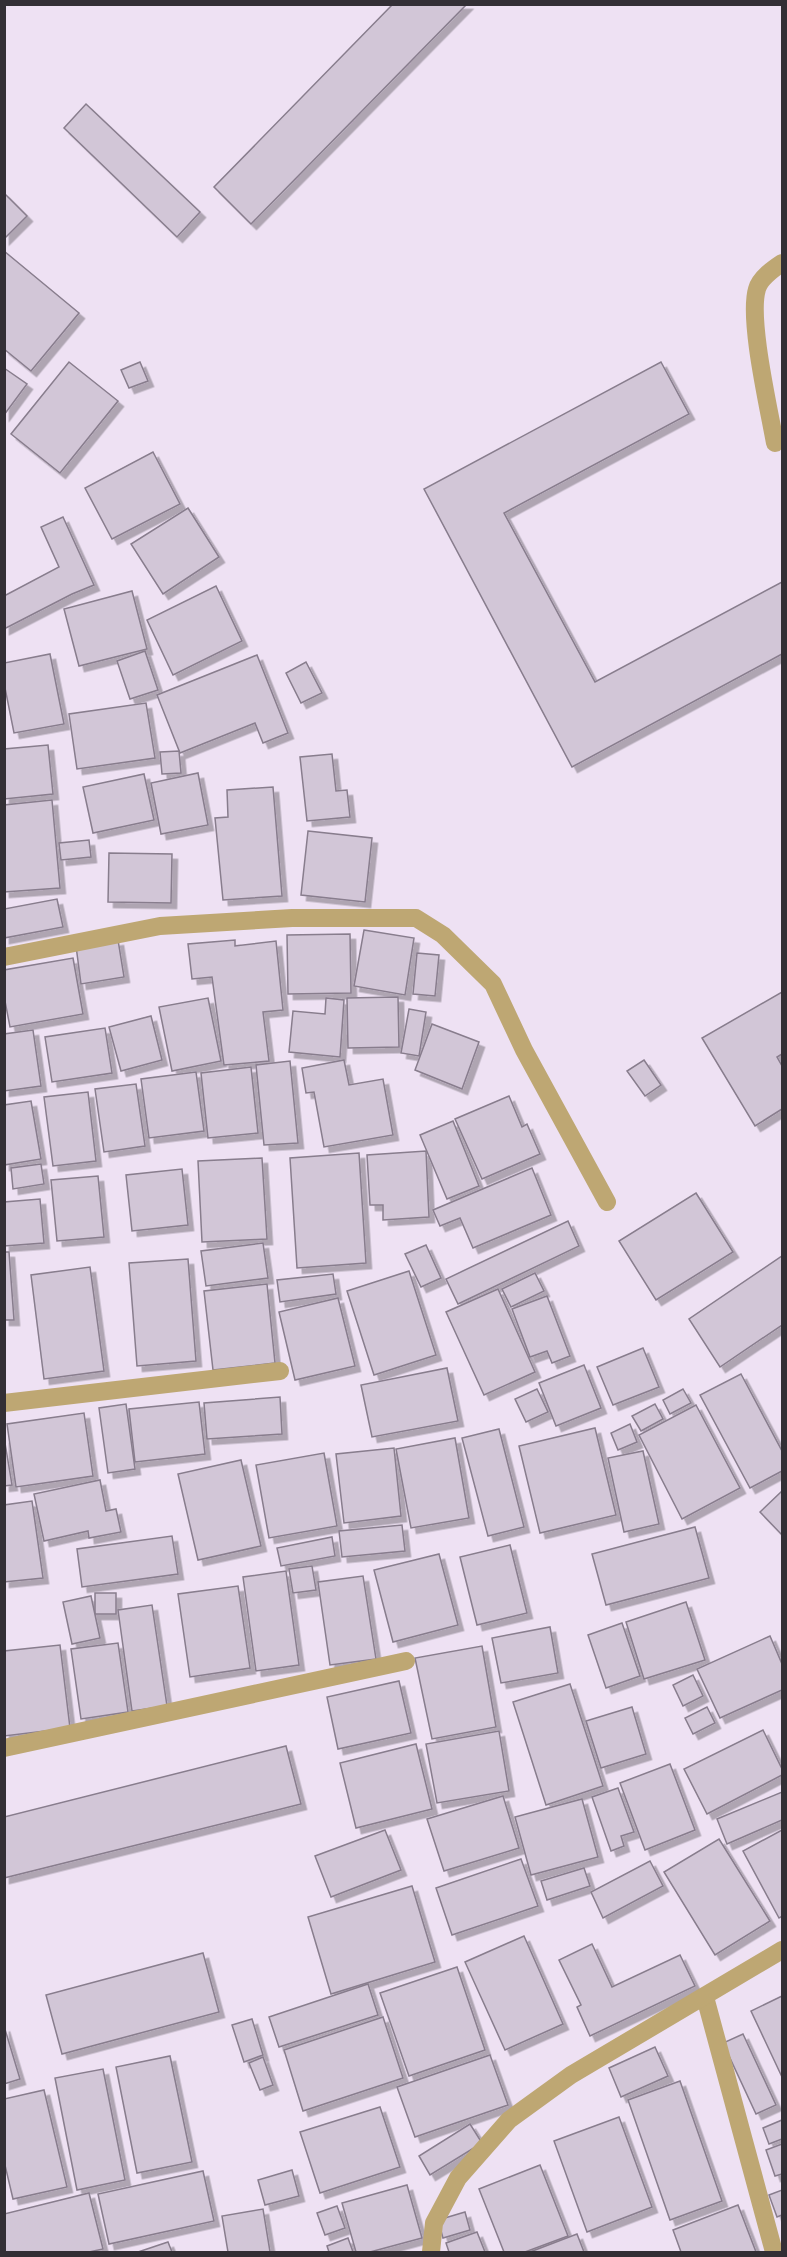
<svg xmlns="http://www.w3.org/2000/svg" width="787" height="2257" font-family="'Titillium Web',sans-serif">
<defs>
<filter id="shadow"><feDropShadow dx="5.5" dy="5.5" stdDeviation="0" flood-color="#0004"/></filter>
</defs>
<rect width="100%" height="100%" fill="#eee1f3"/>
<g fill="#d2c6d7" stroke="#887d8d" stroke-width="1.5" filter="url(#shadow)">
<polygon points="393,4 467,4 251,224 214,187"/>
<polygon points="86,104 200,212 177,237 64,128"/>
<polygon points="4,193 27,216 4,239"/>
<polygon points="4,251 79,313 31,371 4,349"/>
<polygon points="69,362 118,401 60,473 11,434"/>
<polygon points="140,362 148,381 129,388 121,370"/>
<polygon points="661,362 689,414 504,513 595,682 782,582 782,654 572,767 424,489"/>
<polygon points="4,368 27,384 4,415"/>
<polygon points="153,452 180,504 112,539 85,488"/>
<polygon points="188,508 219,557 163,594 131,544"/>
<polygon points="63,517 94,585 72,594 4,629 4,596 59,567 41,527"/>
<polygon points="216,586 242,641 173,675 147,620"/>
<polygon points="132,591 147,649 79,666 64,609"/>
<polygon points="145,651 158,690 130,699 117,661"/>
<polygon points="50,654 64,724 14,733 4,683 4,663"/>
<polygon points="257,655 288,733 263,743 255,723 180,753 157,695"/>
<polygon points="306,662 322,693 301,703 286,673"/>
<polygon points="146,703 155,758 77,769 69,714"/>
<polygon points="48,745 53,794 4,799 4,749"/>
<polygon points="179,751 181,773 162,774 160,752"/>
<polygon points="332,754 336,791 347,790 350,817 307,821 300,757"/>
<polygon points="198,773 208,825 161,834 151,783"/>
<polygon points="144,774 154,820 93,833 83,787"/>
<polygon points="273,787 282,896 223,900 215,818 228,817 227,790"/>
<polygon points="52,800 60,888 4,892 4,805"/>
<polygon points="308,831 372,838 365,902 301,895"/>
<polygon points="89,840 91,857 61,860 59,843"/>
<polygon points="109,853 172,854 171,903 108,902"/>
<polygon points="57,899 63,927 4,938 4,909"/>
<polygon points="364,930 414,938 405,995 354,986"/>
<polygon points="350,934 351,993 288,994 287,935"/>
<polygon points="118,940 124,977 81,984 76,946"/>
<polygon points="235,940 235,946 276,941 283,1010 263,1012 269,1061 224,1065 212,977 192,979 188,944"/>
<polygon points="417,953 439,955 435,996 413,994"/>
<polygon points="73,958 83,1014 10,1027 4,996 4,970"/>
<polygon points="782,992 782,1054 777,1057 782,1066 782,1109 755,1126 702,1038"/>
<polygon points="398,997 399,1047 348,1048 347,998"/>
<polygon points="208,998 221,1061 172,1071 159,1007"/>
<polygon points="326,998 344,1000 340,1057 289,1052 293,1011 325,1014"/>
<polygon points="409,1009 426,1012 419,1056 401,1053"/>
<polygon points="151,1016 162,1060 121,1071 109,1027"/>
<polygon points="432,1024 479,1042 462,1089 415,1070"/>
<polygon points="105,1028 112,1073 52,1082 45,1037"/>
<polygon points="33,1030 41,1086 4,1091 4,1034"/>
<polygon points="344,1060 349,1085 383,1079 393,1135 324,1147 314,1092 306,1093 302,1068"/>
<polygon points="644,1060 661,1085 645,1096 627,1071"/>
<polygon points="290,1061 298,1143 264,1145 256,1065"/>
<polygon points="251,1067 258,1133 208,1138 201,1073"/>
<polygon points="196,1072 204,1131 149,1138 141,1079"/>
<polygon points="136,1084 145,1146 104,1152 95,1089"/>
<polygon points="88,1092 96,1161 53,1166 44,1097"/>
<polygon points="509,1096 522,1127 527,1124 540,1154 482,1179 455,1119"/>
<polygon points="31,1101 41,1159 4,1165 4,1105"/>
<polygon points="453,1121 479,1186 447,1199 420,1135"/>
<polygon points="426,1151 429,1217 383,1220 383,1205 370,1205 367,1155"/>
<polygon points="359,1153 366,1263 297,1268 290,1158"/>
<polygon points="262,1158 267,1239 202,1242 198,1161"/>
<polygon points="41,1164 44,1184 13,1189 11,1168"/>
<polygon points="532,1168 551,1215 473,1248 460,1218 440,1226 433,1210"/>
<polygon points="182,1169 188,1225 132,1231 126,1175"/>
<polygon points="98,1176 104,1237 57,1241 51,1180"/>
<polygon points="696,1193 733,1252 656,1300 619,1241"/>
<polygon points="40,1199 44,1243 4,1246 4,1202"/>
<polygon points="568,1221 579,1246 458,1304 446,1279"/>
<polygon points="263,1243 268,1278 206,1286 201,1251"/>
<polygon points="426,1245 441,1278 421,1287 405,1254"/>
<polygon points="4,1252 9,1252 14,1320 4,1320"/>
<polygon points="782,1256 782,1325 720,1367 689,1319"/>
<polygon points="188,1259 196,1361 137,1366 129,1263"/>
<polygon points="90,1267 104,1371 44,1379 31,1275"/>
<polygon points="409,1271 436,1355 374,1375 347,1291"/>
<polygon points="535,1273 544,1291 511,1307 502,1289"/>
<polygon points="333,1274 336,1294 280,1302 277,1280"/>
<polygon points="267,1284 275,1363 213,1370 204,1291"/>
<polygon points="498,1289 535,1372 484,1395 446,1312"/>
<polygon points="547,1296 570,1356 552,1363 547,1351 530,1357 512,1309"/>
<polygon points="338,1298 355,1366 295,1380 279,1312"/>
<polygon points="643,1348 659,1387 613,1405 597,1367"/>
<polygon points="584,1365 601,1408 556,1426 539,1383"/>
<polygon points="447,1368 458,1421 372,1437 361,1385"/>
<polygon points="741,1374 782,1451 782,1471 750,1488 700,1395"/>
<polygon points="537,1389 548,1412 526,1422 515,1399"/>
<polygon points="683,1389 691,1403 670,1414 663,1400"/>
<polygon points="280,1397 282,1434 207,1439 204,1403"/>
<polygon points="199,1402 205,1454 135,1462 129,1409"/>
<polygon points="126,1404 135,1469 108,1473 99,1408"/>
<polygon points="655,1404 663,1419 641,1431 632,1416"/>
<polygon points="696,1405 740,1488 682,1519 639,1435"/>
<polygon points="84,1413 93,1476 16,1487 7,1424"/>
<polygon points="630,1424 637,1442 618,1450 611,1433"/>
<polygon points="595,1428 616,1515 540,1533 519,1446"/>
<polygon points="499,1429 524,1527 488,1536 462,1438"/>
<polygon points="4,1437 12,1485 4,1486"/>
<polygon points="455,1438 469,1518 411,1528 396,1449"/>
<polygon points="394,1448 401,1516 344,1523 336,1454"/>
<polygon points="643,1451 659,1524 624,1532 608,1458"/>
<polygon points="324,1453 337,1526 269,1538 256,1465"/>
<polygon points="241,1460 261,1546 198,1560 178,1474"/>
<polygon points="100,1480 106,1511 116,1509 121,1532 89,1538 88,1531 44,1541 34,1494"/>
<polygon points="782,1491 782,1535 760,1512"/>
<polygon points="32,1501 43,1578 4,1582 4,1505"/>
<polygon points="402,1525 405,1551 342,1557 339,1531"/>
<polygon points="695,1527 709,1578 606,1605 592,1554"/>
<polygon points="172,1536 178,1574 82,1587 77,1549"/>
<polygon points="332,1537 335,1556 281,1566 277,1548"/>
<polygon points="510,1545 527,1613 477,1625 460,1557"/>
<polygon points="439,1554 458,1625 393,1642 374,1570"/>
<polygon points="312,1566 316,1590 293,1593 289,1569"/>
<polygon points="286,1571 299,1665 256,1671 243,1577"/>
<polygon points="363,1576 376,1659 330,1665 318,1582"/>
<polygon points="238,1586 250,1668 190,1677 178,1594"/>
<rect x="95" y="1593" width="21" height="21"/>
<polygon points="91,1596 100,1638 72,1644 63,1602"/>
<polygon points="686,1602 705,1660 644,1679 626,1622"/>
<polygon points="152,1605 167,1706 132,1711 118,1610"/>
<polygon points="622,1623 640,1676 606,1688 588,1635"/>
<polygon points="550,1627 558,1673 501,1683 492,1638"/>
<polygon points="770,1636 782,1664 782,1690 720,1718 697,1669"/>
<polygon points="118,1643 128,1712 81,1719 71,1649"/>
<polygon points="60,1645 70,1728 4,1736 4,1651"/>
<polygon points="482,1646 496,1727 432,1739 415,1658"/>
<polygon points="693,1675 703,1696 683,1706 673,1685"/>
<polygon points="399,1681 411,1733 338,1749 327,1697"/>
<polygon points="570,1684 603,1786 546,1805 513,1702"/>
<polygon points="632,1707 646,1754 601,1768 586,1721"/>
<polygon points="707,1707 715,1723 693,1734 685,1718"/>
<polygon points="763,1730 782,1769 782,1775 707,1814 684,1769"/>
<polygon points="499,1731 509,1791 437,1803 426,1744"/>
<polygon points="416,1744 432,1809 356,1828 340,1763"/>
<polygon points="286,1746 301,1804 4,1878 4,1817"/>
<polygon points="670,1764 695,1830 645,1850 620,1783"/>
<polygon points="618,1788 634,1832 621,1836 624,1846 611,1851 592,1797"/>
<polygon points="782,1792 782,1820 727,1844 717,1819"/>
<polygon points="503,1796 519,1848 444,1871 427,1819"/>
<polygon points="582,1799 598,1857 531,1875 515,1817"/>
<polygon points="385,1830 401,1870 331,1897 315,1856"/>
<polygon points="782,1830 782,1916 779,1918 743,1851"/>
<polygon points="719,1839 770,1921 715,1955 664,1872"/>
<polygon points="521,1859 538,1906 452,1935 436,1888"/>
<polygon points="650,1861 663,1886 603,1918 591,1892"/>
<polygon points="584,1868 590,1886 547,1900 541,1881"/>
<polygon points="412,1886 435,1962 331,1994 308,1917"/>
<polygon points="524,1936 563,2024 505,2050 465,1962"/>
<polygon points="592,1944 612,1987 680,1955 695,1986 590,2036 577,2007 581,2005 559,1960"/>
<polygon points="203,1953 219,2012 62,2054 46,1995"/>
<polygon points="457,1967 485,2050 409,2076 380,1993"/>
<polygon points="368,1984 378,2015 279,2047 269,2017"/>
<polygon points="782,1996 782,2077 751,2011"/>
<polygon points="383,2017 403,2078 303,2111 284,2050"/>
<polygon points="252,2019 263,2055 244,2062 232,2025"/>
<polygon points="4,2026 20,2079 4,2084"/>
<polygon points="743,2034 776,2105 756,2114 723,2043"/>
<polygon points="655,2047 668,2076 621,2097 609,2068"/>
<polygon points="490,2055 508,2105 415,2137 397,2087"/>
<polygon points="170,2056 192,2162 137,2173 116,2067"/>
<polygon points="263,2057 273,2085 260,2090 249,2063"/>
<polygon points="103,2069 125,2180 77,2190 55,2078"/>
<polygon points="680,2081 722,2201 670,2220 628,2100"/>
<polygon points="44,2090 67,2187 13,2199 4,2161 4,2099"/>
<polygon points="380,2107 400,2167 320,2193 300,2132"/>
<polygon points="619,2117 652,2207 587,2232 554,2141"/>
<polygon points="782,2120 782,2139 769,2144 763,2128"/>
<polygon points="470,2124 482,2143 430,2175 419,2156"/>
<polygon points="782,2144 782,2174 775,2176 766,2150"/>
<polygon points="540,2165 568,2236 525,2252 504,2252 479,2189"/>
<polygon points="292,2170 299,2196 265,2205 258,2180"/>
<polygon points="203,2171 214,2221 109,2244 98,2194"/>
<polygon points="407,2185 422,2238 370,2252 356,2252 342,2203"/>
<polygon points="782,2190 782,2215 777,2217 769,2195"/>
<polygon points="89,2193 103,2249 89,2252 4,2252 4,2214"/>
<polygon points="738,2205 756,2252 681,2252 673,2230"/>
<polygon points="337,2206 345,2228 325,2235 317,2213"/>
<polygon points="263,2209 270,2252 228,2252 222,2216"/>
<polygon points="465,2212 470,2230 443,2238 438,2220"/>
<polygon points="477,2232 485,2252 449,2252 446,2243"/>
<polygon points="577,2234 584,2252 530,2252"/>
<polygon points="348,2238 353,2252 329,2252 327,2246"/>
<polygon points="168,2242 172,2252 138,2252"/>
</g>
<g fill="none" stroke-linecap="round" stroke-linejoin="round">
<path stroke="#bea773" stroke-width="18" d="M775,443C769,409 748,319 757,289C760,278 773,269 782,263"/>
<g stroke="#bea773" stroke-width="18">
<polyline points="4,957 160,926 292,918 416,918 443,935 493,984 524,1050 607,1202"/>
<polyline points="4,1403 280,1371"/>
<polyline points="4,1748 406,1661"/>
<polyline points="705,1997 774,2252"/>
<polyline points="431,2252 434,2223 458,2178 509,2120 571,2075 782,1950"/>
</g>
</g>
<rect width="787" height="2257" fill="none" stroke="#332f35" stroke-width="12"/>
</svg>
